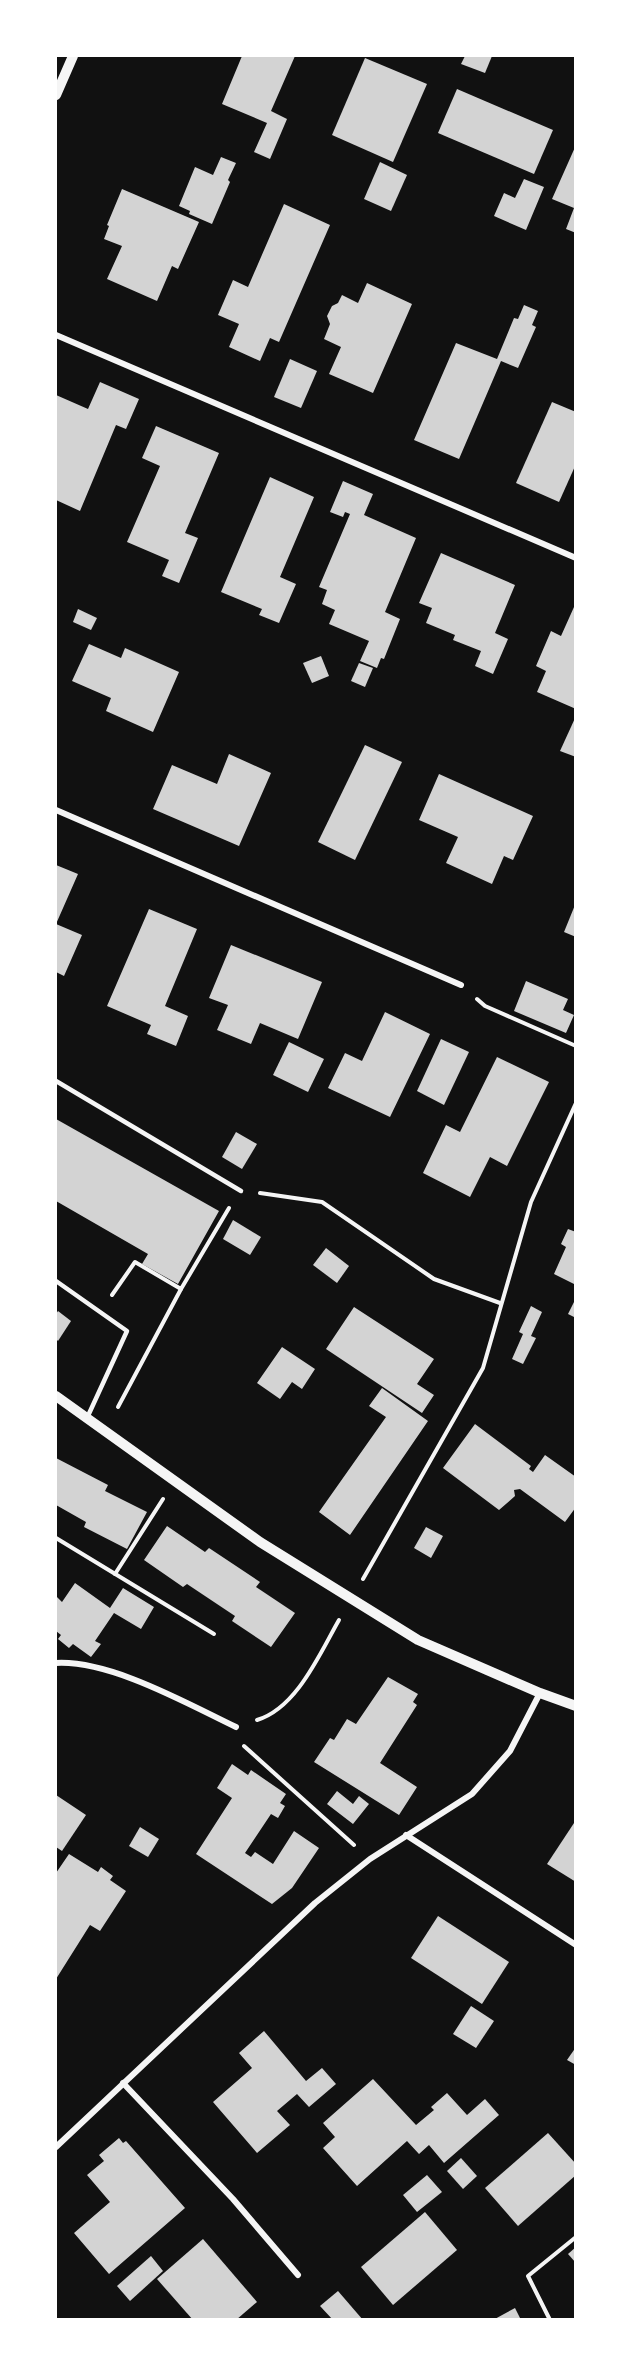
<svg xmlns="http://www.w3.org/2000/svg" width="631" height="2375" font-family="'Varela Round',sans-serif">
<rect width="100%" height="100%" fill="#111"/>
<g fill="#d3d3d3">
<polygon points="242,56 295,56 271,111 287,119 270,159 254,152 267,123 222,104"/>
<polygon points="465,56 492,56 485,73 461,64"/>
<polygon points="365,58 427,84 393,162 332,135"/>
<polygon points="457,89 553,130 534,174 438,133"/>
<polygon points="576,145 576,233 566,229 574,208 552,199"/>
<polygon points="221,157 236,163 228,180 230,182 212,224 189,214 190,211 179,206 195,167 213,175"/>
<polygon points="380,162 407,175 391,211 364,199"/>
<polygon points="524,179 544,187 526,230 494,216 504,193 515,198"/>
<polygon points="122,189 199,222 178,269 172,266 157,301 107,279 122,246 104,239 109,226 107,225"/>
<polygon points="284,204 330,225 279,342 270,338 260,361 229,347 239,324 218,315 233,280 248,287"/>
<polygon points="367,283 412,304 373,393 329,374 341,347 324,339 330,324 327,316 332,306 338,303 342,295 358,303"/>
<polygon points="524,305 538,311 532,325 536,327 518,368 501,361 459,459 414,440 456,343 497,359 514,318 518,319"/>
<polygon points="290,359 317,371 301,408 274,397"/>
<polygon points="100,382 139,399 126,429 116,425 80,511 56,500 56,395 88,409"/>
<polygon points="552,402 576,412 576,464 559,502 516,483"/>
<polygon points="156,426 219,453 185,533 198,538 179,583 162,576 169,560 127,542 160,466 142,458"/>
<polygon points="270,477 314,497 280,577 296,584 279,623 259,615 262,609 221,592"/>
<polygon points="343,481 373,494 364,515 416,538 385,612 400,619 384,659 381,658 377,668 360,661 369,641 329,624 335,610 322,604 327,590 319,587 350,514 345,512 343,517 330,512"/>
<polygon points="441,553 515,585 495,633 508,639 493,674 475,666 481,651 453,640 455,635 426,623 432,608 419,603"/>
<polygon points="574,607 576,608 576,709 537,692 546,671 536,666 551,631 561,636"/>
<polygon points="78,609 97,618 91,630 73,622"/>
<polygon points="89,644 121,658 125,648 179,672 153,732 106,711 111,698 72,681"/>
<polygon points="321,656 329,676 312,683 303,663"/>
<polygon points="359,663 373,668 365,687 351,681"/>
<polygon points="576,716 576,757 560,751"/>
<polygon points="365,745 402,762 355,860 318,842"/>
<polygon points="229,754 271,773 239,846 153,809 172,765 217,784"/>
<polygon points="439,774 533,816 513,860 504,856 492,884 446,863 458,837 419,820"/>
<polygon points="56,865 78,874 56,924 82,935 64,976 56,972"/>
<polygon points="575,905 576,905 576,937 564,932"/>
<polygon points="149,909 197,929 165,1006 188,1016 176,1046 147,1034 151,1025 107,1006"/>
<polygon points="231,945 322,982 298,1039 260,1023 251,1044 217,1030 228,1005 209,998"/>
<polygon points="526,981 568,999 563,1010 574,1015 566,1033 514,1011"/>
<polygon points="385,1012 430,1034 390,1117 328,1088 345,1053 362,1061"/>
<polygon points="441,1039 469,1052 444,1105 417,1091"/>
<polygon points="289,1042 324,1059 308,1092 273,1075"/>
<polygon points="497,1057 549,1082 507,1166 490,1157 470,1197 423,1173 446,1125 460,1132"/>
<polygon points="56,1119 219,1211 178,1284 142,1264 148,1254 56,1201"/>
<polygon points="236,1132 257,1144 242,1169 222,1157"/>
<polygon points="233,1220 261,1237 250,1255 223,1239"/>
<polygon points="568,1229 576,1232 576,1285 554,1274 566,1247 561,1244"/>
<polygon points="326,1248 349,1266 337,1283 313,1265"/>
<polygon points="576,1298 576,1318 568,1314"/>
<polygon points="531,1306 542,1312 531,1336 536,1338 523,1364 512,1359 523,1334 519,1332"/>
<polygon points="354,1307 434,1359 417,1384 434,1395 422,1413 326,1349"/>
<polygon points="58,1311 71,1321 58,1341 56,1339 56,1314"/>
<polygon points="282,1347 315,1369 302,1389 292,1382 280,1399 257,1383"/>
<polygon points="382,1388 428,1421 350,1535 319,1512 386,1417 369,1406"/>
<polygon points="475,1424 531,1466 529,1469 533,1472 545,1455 576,1477 576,1507 565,1522 520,1489 514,1490 515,1496 499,1510 443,1468"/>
<polygon points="56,1458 108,1485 105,1491 147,1512 127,1549 84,1527 86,1522 56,1505"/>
<polygon points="167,1526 205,1552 209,1548 260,1582 256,1587 295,1613 271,1647 232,1621 235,1616 187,1584 183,1587 144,1560"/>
<polygon points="426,1527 443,1536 431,1558 414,1548"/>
<polygon points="75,1583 110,1608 123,1588 154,1607 141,1629 114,1613 95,1641 101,1644 91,1657 73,1644 69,1648 58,1639 61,1635 56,1631 56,1596 62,1602"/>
<polygon points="388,1677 418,1694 413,1702 417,1705 380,1763 417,1787 399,1815 314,1762 330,1738 334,1740 347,1719 356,1724"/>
<polygon points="232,1764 248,1775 251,1770 286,1794 280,1803 285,1806 278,1818 271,1814 245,1853 251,1857 255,1852 273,1864 294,1831 319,1848 292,1888 272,1904 196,1854 232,1798 217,1788"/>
<polygon points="337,1791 353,1804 359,1796 369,1804 353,1824 327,1804"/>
<polygon points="56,1795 86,1815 62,1851 56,1847"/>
<polygon points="576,1820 576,1882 547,1864"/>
<polygon points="140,1827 159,1839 148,1857 129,1846"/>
<polygon points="69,1854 98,1872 101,1867 113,1876 110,1880 126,1891 100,1931 90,1925 56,1979 56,1873"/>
<polygon points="438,1916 509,1962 482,2004 411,1958"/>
<polygon points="471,2006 494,2021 476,2048 453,2034"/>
<polygon points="264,2031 306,2081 322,2068 336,2084 309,2107 297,2094 277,2111 290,2125 257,2153 213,2102 252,2068 239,2053"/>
<polygon points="576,2047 576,2065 567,2060"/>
<polygon points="373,2079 416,2125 434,2110 431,2107 447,2093 467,2115 485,2099 499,2115 444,2163 429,2145 419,2154 407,2141 357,2186 323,2148 335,2137 323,2123"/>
<polygon points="548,2133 576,2164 576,2175 518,2226 485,2188"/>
<polygon points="119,2138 123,2143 126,2141 185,2208 109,2274 74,2233 110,2202 87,2175 104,2161 99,2155"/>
<polygon points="461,2158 477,2176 463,2189 447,2171"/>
<polygon points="427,2175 442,2192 417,2212 403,2195"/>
<polygon points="425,2212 457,2250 393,2305 361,2267"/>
<polygon points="203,2239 257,2302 236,2320 193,2320 157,2279"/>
<polygon points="576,2247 576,2263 568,2254"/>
<polygon points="151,2256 163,2271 130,2301 117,2286"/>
<polygon points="338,2291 363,2320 333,2320 320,2306"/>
<polygon points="515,2308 521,2320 493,2320"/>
</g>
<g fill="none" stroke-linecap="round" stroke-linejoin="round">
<g stroke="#f5f5f5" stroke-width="4">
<polyline points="477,999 485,1006 576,1046"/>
<polyline points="260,1193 322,1202 434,1279 500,1303"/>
<polyline points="112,1295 135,1262 181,1289 229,1208"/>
<polyline points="118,1407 181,1289"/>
<polyline points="56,1538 214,1634"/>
<polyline points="115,1574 163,1499"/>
<polyline points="363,1579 483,1368 531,1202 576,1103"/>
<path d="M257,1720C297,1708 320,1653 339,1620"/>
<polyline points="244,1746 354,1845"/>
<polyline points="550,2320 528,2276 576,2237"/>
</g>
<g stroke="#f5f5f5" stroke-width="4.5">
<polyline points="56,1081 241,1191"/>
<polyline points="56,1281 127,1331 87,1418"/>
</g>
<g stroke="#f5f5f5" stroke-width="6">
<polyline points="56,335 576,558"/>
<polyline points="56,810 461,985"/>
<path d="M56,1663C110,1660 186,1703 236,1727"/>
<polyline points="406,1835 576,1945"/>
<polyline points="123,2083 233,2199 298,2275"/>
<polyline points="56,2147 315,1903 370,1859 472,1794 510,1751 540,1693"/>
</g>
<g stroke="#f5f5f5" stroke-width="10">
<polyline points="56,95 73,56"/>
<polyline points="56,1396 260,1542 418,1640 540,1693 576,1706"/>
</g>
</g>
<rect width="631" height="2375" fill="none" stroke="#ffffff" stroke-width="114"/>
</svg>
